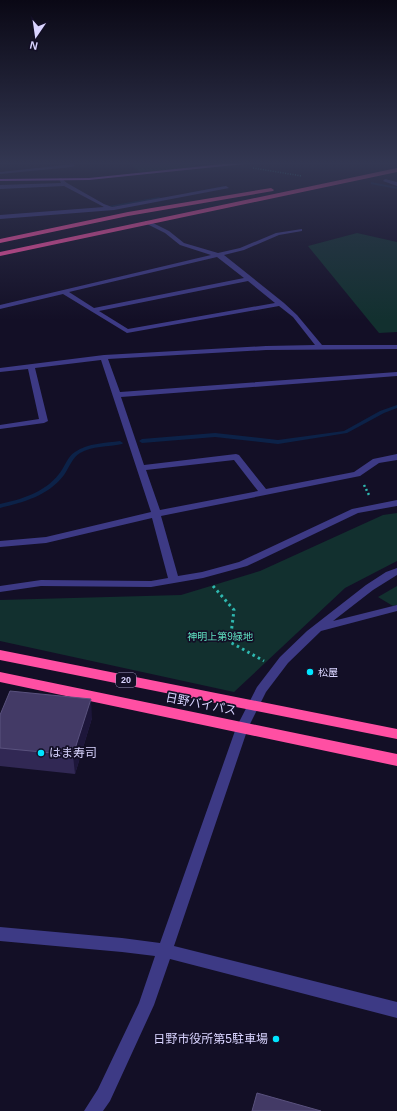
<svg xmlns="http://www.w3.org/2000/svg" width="397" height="1111" font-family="Arial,'Noto Sans JP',sans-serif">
<rect width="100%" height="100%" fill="#130f26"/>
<g fill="#12302f">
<polygon points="130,164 199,164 185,169 140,172"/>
<polygon points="357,233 397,242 397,332 379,333 308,246"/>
<polygon points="397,513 397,561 345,588 234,692 0,641 0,600 181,595 260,571 383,515"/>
<polygon points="397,586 397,605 393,606 378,597"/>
</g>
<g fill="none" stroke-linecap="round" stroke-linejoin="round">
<g fill="#0c2248" fill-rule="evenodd">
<polygon points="371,182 397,187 397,189 371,184"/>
<polygon points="224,186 225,188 190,194 188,193"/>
<polygon points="159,197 161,198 160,199 111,207 109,206"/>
<polygon points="397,405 397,408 384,413 347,433 278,444 215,437 142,443 139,441 142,439 215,433 278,440 344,431 380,411"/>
<path d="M120,441L123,443L122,444C108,447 92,446 80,453C72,458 69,468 64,475C48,496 24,502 0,508V504C22,499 44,493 59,474C65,467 67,457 75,452C88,443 106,443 120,441Z"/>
</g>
<polyline stroke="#2fb8b0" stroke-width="1.5" stroke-dasharray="1 1.5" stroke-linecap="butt" points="253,168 302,176"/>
<polyline stroke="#2fb8b0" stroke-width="2.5" stroke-dasharray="2 2.5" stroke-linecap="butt" points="364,485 369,495"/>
<polyline stroke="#2fb8b0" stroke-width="3" stroke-dasharray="2.5 3.5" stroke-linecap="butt" points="213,586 234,610 230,642 264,661"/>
<g fill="#3d3a85" fill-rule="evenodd">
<polygon points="74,164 74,166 72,167 0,174 0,172"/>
<polygon points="61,178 67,183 104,204 112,207 226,186 229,188 114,210 0,219 0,215 104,207 64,186 0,189 0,185 61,183 59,179"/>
<polygon points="385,179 397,182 397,186 383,181"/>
<path d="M145,221H149L169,231L184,243L218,253L240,248L276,233L302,229V231L279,235L244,250L224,255L284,303L297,315L322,345H397V349L266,350L108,359L120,392L397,372V376L121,397L144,465L236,454L239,455L266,489L354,472L373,459L397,454V460L379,463L360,476L161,516L178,576L202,572L239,562L352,509L397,500V506L358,513L247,566L203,578L151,587L41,586L0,592V586L41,580L151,581L168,578L152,518L46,543L0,547V541L46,537L151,512L101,360L35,368L48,421L44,423L0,429V425L39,419L28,369L0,372V368L104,355L266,346L315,345L293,317L279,306L127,333L63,294L0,309V305L211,255L180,245L165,233L145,223ZM217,257L244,278L94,308L69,292ZM248,281L275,303L128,329L99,311ZM234,460L258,491L160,510L146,470Z"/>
<polygon points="397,568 397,575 373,590 333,621 397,605 397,611 321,631 288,663 266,692 248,728 174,946 397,1002 397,1018 170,959 154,1005 110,1101 103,1111 84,1111 98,1089 139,1003 155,956 122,952 0,941 0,927 122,938 160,943 236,728 257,687 280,657 307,631 366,585 386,572"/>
</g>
<polygon fill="#c25bff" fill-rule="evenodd" points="223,164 244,164 89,180 0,181 0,179 89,178"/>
<g fill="#ff4fa3" fill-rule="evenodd">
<polygon points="397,168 397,172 0,256 0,252"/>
<polygon points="271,188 274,190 273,191 128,216 0,243 0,239 128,212"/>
<polygon points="0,650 397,729 397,739 0,660"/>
<polygon points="0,672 397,754 397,766 0,682"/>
</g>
</g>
<polygon fill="#312854" points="0,715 92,718 75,774 0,766"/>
<polygon fill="#1d163a" points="91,699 92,718 75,774 73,755"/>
<g fill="#433a66" stroke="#5a527e">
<polygon points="10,691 91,699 73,755 0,748 0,715"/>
<polygon points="257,1093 321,1111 252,1111"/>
</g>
<linearGradient id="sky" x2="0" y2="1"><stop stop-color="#0a0815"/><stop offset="0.51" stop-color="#333752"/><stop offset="1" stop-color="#333752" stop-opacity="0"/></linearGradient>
<rect width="397" height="320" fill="url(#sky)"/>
<g fill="#00e5ff" stroke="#130f26" stroke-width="1.5">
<circle cx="310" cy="672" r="4"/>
<circle cx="41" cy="753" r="4"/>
<circle cx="276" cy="1039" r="4"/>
</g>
<g text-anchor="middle" stroke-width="3.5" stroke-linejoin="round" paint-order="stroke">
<rect fill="#130f26" stroke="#9e99be" stroke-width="1" x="116" y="673" width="20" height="14" rx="3"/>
<g font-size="9" font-weight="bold" fill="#d9d4ff">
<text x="126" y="683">20</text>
</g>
<g font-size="10" fill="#5fe0c0" stroke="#130f26">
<text x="220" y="640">神明上第9緑地</text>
</g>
<g font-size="10" fill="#d9d4ff" stroke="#130f26" text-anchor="start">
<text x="318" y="676">松屋</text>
</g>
<g font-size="12" fill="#d9d4ff" stroke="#130f26">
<text transform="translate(201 704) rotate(11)" y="4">日野バイパス</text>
</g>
<g font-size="12" fill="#d9d4ff" stroke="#130f26" text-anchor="start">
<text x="49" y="757">はま寿司</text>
<text x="268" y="1043" text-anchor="end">日野市役所第5駐車場</text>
</g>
</g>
<g transform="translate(36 36) rotate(193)" stroke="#130f26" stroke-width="3" paint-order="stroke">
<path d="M0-3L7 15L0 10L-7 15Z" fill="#d9d4ff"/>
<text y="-6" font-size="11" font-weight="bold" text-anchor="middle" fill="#d9d4ff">N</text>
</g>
</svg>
